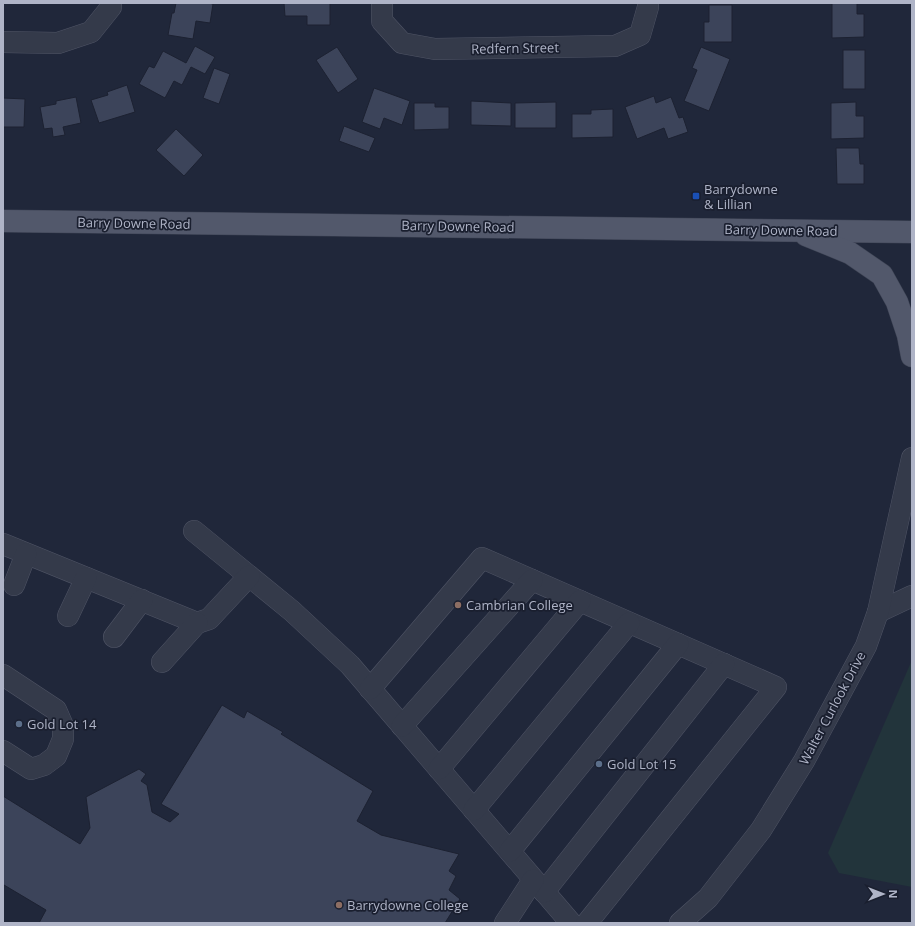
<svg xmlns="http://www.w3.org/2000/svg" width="915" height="926" font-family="'Open Sans',sans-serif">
<rect width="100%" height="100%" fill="#20273a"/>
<polygon fill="#22343b" points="912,660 912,887 839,873 828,853"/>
<g fill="#3c445a" stroke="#1c2131">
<polygon points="176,3 208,3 213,4 210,23 196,21 193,39 168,35 172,13 174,13"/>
<polygon points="284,3 330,3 330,25 307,25 307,16 285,16"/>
<polygon points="832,3 857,3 857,14 864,14 864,37 832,38"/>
<polygon points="709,5 732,5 732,42 704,42 704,22 709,22"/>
<polygon points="195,46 215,57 205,74 191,67 182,85 174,81 165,98 139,84 149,66 154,68 163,51 186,63"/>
<polygon points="337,47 358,79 338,93 316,60"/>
<polygon points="701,47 730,59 709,111 684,101 697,70 692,68"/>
<rect x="843" y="50" width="22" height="39"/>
<polygon points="214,68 230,74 219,104 203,98"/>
<polygon points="127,85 135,112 99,123 91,100 108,95 107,92"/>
<polygon points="374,88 410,101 402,125 384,118 380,129 362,122"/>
<polygon points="654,96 656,103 671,97 679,118 683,117 688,132 668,139 664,128 637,139 625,107"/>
<polygon points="76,97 81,123 63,127 65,135 53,137 52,128 44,129 40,107 56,104 56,101"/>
<polygon points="3,98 25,99 24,127 3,127"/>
<polygon points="471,101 511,103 511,126 471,125"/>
<polygon points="556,102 556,128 515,128 515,103"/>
<polygon points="856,102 856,116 864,116 864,138 831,139 831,103"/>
<polygon points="414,103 435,103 435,107 449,107 449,129 414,130"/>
<polygon points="613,109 613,137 572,138 572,114 591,114 591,110"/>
<polygon points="344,126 375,138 369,152 339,141"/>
<polygon points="176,129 203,155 184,176 156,150"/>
<polygon points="836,148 859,148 860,164 864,164 864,184 837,184"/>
<polygon points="222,705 244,718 247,711 283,732 281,734 373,791 357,821 381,835 459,854 449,871 456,876 449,890 460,899 445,923 39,923 46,910 4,885 3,885 3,796 80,844 90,828 86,797 139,769 146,774 141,781 147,785 152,812 170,822 179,814 161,804"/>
</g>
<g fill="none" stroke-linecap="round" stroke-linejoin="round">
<g stroke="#4f5465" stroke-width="22">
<g id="minor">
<polyline points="382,3 382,21 402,43 435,49 615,46 640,35 648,7 648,3"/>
<polyline points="3,42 58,43 91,32 111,7 111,3"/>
<polyline points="194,531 292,611 350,665 571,923"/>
<polyline points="3,544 197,623 209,619 249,576"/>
<polyline points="14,585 26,554"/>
<polyline points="878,612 912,596"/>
<polyline points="68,616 86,578"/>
<polyline points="114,637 142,600"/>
<polyline points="162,662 197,623"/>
<polyline points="3,675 56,710 63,726 63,739 56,756 44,765 31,769 3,751"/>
<polyline points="370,689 482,558 776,687 587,923"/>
<polyline points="402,726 532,580"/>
<polyline points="439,769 580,601"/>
<polyline points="474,810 629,623"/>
<polyline points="510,851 678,644"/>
<polyline points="544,892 724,664"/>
<polyline points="505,923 533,880"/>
<polyline points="680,923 708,898 761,830 804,761 866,646 878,612 912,458"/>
</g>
</g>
<g stroke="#3d4354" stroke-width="23">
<g id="major">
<polyline points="3,221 912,232"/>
<polyline points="806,235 850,253 882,275 897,302 908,335 912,356"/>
</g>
</g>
<use href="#minor" stroke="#343a4a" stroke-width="21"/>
<use href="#major" stroke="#52586b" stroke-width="22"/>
</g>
<rect fill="#1a4fb4" stroke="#1a1f2f" stroke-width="1.5" x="692" y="192" width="8" height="8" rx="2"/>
<g fill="#8d6e63" stroke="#1a1f2f" stroke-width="1.5">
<circle cx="458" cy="605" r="4"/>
<circle cx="339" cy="905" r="4"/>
</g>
<g fill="#5c6f8a" stroke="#1a1f2f" stroke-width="1.5">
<circle cx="19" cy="724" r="4"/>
<circle cx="599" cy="764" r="4"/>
</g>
<g text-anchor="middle" stroke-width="3.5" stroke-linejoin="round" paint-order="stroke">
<g font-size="13" fill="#afb4c7" stroke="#1a1f2f">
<text transform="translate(515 48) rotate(-1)" y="5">Redfern Street</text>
<text transform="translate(134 223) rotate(1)" y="5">Barry Downe Road</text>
<text transform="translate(458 226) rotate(1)" y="5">Barry Downe Road</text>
<text transform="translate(781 230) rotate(1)" y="5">Barry Downe Road</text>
<text transform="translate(832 708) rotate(-62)" y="5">Walter Curlook Drive</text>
</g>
<g font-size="13" fill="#afb4c7" stroke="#1a1f2f" text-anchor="start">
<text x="704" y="194">Barrydowne<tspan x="704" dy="15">&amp; Lillian</tspan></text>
<text x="466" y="610">Cambrian College</text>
<text x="27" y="729">Gold Lot 14</text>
<text x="607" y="769">Gold Lot 15</text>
<text x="347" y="910">Barrydowne College</text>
</g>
</g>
<rect width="915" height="926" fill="none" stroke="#afb4c7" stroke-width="8"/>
<g transform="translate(883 894) rotate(90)" stroke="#1a1f2f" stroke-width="3" paint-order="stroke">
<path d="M0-3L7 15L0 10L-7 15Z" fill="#afb4c7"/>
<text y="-6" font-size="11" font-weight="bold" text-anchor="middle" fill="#afb4c7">N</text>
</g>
</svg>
